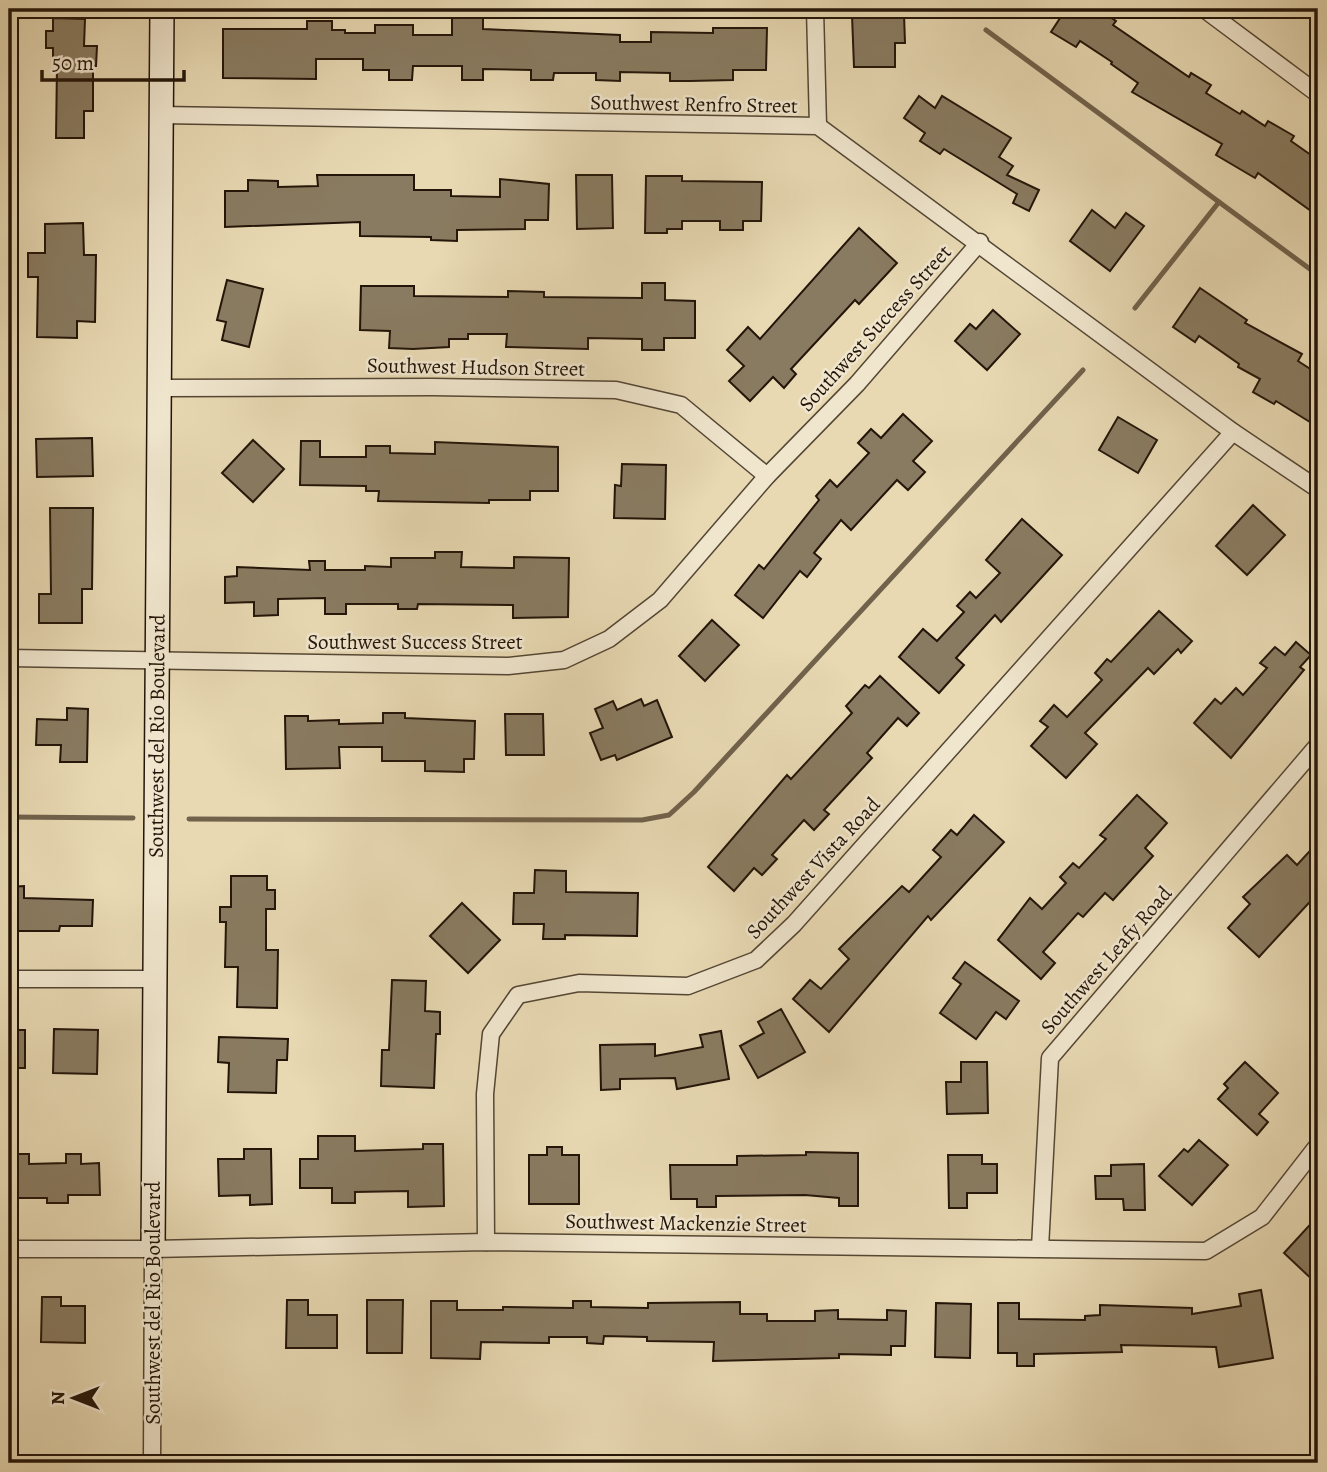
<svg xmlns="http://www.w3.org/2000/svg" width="1327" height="1472" font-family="Alegreya,serif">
<rect width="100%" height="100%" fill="#e8d9b3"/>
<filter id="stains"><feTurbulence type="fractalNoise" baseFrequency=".00286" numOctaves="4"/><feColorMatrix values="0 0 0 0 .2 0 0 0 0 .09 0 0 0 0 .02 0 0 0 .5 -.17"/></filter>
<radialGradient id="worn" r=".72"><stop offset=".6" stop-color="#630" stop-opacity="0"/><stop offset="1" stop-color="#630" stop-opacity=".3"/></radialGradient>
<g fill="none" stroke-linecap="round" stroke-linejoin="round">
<g stroke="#71624c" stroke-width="5">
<polyline points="986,30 1318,275"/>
<polyline points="1135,308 1219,202"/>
<polyline points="9,817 133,818"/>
<polyline points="189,819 642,820 669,815 694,792 1083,370"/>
</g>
</g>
<g fill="#897b61" stroke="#231509" stroke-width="2">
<polygon points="1066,9 1097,9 1116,21 1113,25 1189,77 1191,73 1211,85 1206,93 1240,114 1242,111 1265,126 1268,121 1294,136 1291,141 1318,160 1311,172 1318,178 1318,216 1258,173 1255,178 1216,155 1222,144 1132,92 1138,83 1111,64 1112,62 1080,41 1076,47 1051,32"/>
<polygon points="452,13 483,13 483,29 620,35 620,42 651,42 651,32 713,33 713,28 767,28 766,70 733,70 733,80 690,81 670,81 670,73 620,72 620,81 596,80 596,73 554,73 553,80 531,80 531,70 483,69 483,80 462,80 462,66 413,66 412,80 389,80 389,70 363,70 363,59 316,59 316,79 223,78 223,29 307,29 307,21 332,21 332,30 345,30 345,33 375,33 375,25 413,25 413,35 452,35"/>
<polygon points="904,14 905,43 895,43 895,67 854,67 852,15"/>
<polygon points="53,18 85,19 84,46 97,46 96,66 93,66 93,111 84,111 84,138 56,138 57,65 53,65 53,48 46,48 46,31 53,31"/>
<polygon points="919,96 935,108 942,96 1011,138 999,157 1013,166 1007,175 1039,190 1029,211 1013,203 1017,194 944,149 940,154 920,141 925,133 904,118"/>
<polygon points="317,175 414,175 414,190 451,190 451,196 500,197 500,179 549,184 548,220 525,220 525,229 457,230 457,241 431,240 431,237 360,236 360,222 225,227 225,191 248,191 248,180 278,181 278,187 318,186"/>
<polygon points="576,175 612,175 613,228 577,229"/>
<polygon points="646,176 682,176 682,181 762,182 761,221 743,221 743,230 720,230 720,221 682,221 682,229 667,229 667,233 645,233"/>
<polygon points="1092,210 1115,228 1126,213 1144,226 1110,271 1070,241"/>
<polygon points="83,223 84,255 96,255 95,322 77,321 77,338 37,337 38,277 28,277 28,253 45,253 45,224"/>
<polygon points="859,228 897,263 859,304 855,300 791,369 796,374 784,388 773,377 750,401 729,381 744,366 727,350 748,327 760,339"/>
<polygon points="227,280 263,289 249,347 222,340 226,322 217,320"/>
<polygon points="642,283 665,283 665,300 695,301 695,338 664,338 664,350 642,350 642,339 588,338 588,349 506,347 507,334 468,334 468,339 449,339 449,347 413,349 389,348 390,331 360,330 361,286 414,286 414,296 508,297 508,291 544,292 544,297 642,298"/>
<polygon points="1200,288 1247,320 1245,323 1302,354 1298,361 1318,374 1318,427 1276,401 1274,404 1253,392 1260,379 1238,367 1239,364 1199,336 1195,342 1173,327"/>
<polygon points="993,310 1020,334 987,370 955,341 970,324 976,329"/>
<polygon points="903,414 932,441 913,461 925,472 908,490 897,480 851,530 841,520 814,553 821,559 807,577 800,571 763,618 735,595 759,565 764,569 819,500 816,496 830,480 837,487 869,453 858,443 871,429 881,438"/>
<polygon points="1118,417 1157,440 1138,473 1099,450"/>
<polygon points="92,438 93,476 37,477 36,439"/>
<polygon points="253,440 284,469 253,502 222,473"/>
<polygon points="301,441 320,441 320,457 366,457 366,446 390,446 390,453 435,454 435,442 558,447 558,491 530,491 530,500 489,500 489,503 378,501 379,491 366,491 366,486 300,485"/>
<polygon points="622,464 666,465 665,519 614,518 615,485 621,486"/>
<polygon points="1253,505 1285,535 1247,575 1216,546"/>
<polygon points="50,508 93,508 92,589 82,589 82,623 39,623 39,594 51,594"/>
<polygon points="1022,519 1062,555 1001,622 995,615 956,658 964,665 939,693 899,657 923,629 937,641 964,612 957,606 970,592 976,598 1000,573 986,560"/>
<polygon points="435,552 462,552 461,567 514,568 514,557 569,558 568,617 513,618 513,605 418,604 417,609 398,609 398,604 346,604 346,614 325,614 325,598 278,599 278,615 254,616 254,602 225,603 225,577 237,576 237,567 310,570 309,561 325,561 325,570 365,570 365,566 391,567 391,558 435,558"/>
<polygon points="1159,611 1192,641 1181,653 1178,649 1154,674 1148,668 1085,733 1097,744 1066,778 1031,746 1048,727 1040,721 1054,705 1067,717 1102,680 1095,673 1107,659 1111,662"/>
<polygon points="712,620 739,645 705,681 679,656"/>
<polygon points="1296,642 1311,655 1300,667 1304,670 1231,758 1194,723 1215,699 1221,704 1236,688 1243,695 1267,668 1260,663 1275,647 1285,655"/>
<polygon points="880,676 919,713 907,726 898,718 867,753 872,758 824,810 829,814 814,830 804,820 772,855 777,859 762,875 754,868 734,891 708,867 787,775 791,779 852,713 846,706 865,685 869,688"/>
<polygon points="641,699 644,706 657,700 672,737 617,760 615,755 601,760 590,733 603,728 595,709 613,701 617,710"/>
<polygon points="67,708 88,709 87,762 60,762 61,745 36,745 37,719 67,720"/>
<polygon points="383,713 405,713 405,718 475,721 474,759 464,759 464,772 425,771 425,761 382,761 382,747 339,747 340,768 286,769 285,716 308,716 308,721 339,720 339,724 383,723"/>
<polygon points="505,714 543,714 544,755 506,755"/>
<polygon points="1137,795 1167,823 1145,848 1153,856 1113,900 1105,893 1083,917 1078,913 1043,952 1055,963 1041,979 998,940 1030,898 1042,909 1066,883 1060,877 1073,863 1079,868 1106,839 1100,835"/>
<polygon points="974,815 1004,842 931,920 928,916 829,1032 793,999 810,980 821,989 849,959 839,949 902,886 909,892 941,857 933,850 951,830 957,835"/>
<polygon points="1318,842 1318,893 1259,957 1228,928 1250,904 1243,897 1287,855 1297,865"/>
<polygon points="535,870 566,871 566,892 638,893 637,936 565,935 565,939 543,939 544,924 513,924 514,893 534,893"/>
<polygon points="231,876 267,876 267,890 275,890 275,909 266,909 266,950 278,950 277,1008 237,1007 238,967 225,967 226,922 220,922 220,907 231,907"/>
<polygon points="24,886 24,898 93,900 92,926 60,926 59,931 9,931 9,887"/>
<polygon points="462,903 500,940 468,973 430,936"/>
<polygon points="965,962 1019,1001 1006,1019 996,1012 976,1039 940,1013 961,984 953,978"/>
<polygon points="392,980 426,981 425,1011 440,1012 440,1034 436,1034 434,1088 381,1086 382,1050 389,1050"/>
<polygon points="781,1009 805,1052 758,1078 740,1046 764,1033 758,1022"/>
<polygon points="54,1029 98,1030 97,1074 53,1073"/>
<rect x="9" y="1030" width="16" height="38"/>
<polygon points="721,1031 729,1079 677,1089 675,1078 620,1079 620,1089 601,1090 600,1045 655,1044 655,1056 703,1047 700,1035"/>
<polygon points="219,1037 288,1039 287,1060 277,1060 276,1093 228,1092 229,1063 218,1062"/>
<polygon points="961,1062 987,1062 988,1113 947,1114 946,1082 961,1082"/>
<polygon points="1245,1062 1278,1093 1259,1114 1268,1122 1257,1135 1218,1099 1228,1088 1224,1084"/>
<polygon points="318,1136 355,1136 355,1151 423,1149 423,1144 443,1144 444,1206 408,1207 408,1191 355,1192 355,1203 332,1203 332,1188 300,1188 300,1159 318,1159"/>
<polygon points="1199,1140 1228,1165 1192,1205 1159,1176 1184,1149 1188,1152"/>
<polygon points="547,1147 562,1147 562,1155 579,1155 579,1204 529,1204 529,1155 547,1155"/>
<polygon points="244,1149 271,1149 272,1204 250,1205 250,1195 219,1196 218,1159 244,1159"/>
<polygon points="806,1152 858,1153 858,1206 839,1206 839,1198 805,1195 716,1196 716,1207 697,1207 697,1199 671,1199 670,1165 737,1165 737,1156 806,1155"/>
<polygon points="9,1154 29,1154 29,1164 66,1163 66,1154 81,1154 81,1164 99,1163 100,1195 68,1195 68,1203 47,1203 47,1198 9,1198"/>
<polygon points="948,1155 982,1155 982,1164 997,1164 997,1193 967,1193 967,1208 949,1208"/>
<polygon points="1144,1164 1145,1210 1124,1210 1123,1199 1096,1199 1095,1176 1111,1176 1111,1165"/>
<polygon points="1318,1216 1318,1285 1284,1253"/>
<polygon points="1261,1290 1273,1358 1219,1367 1216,1347 1121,1345 1122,1352 1034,1354 1034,1366 1017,1366 1017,1353 998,1353 998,1303 1019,1303 1019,1319 1085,1320 1085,1316 1100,1315 1100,1305 1192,1308 1192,1314 1241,1306 1239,1294"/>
<polygon points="42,1297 61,1297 61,1306 85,1306 85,1343 41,1342"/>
<polygon points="287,1300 308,1300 308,1315 337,1315 337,1348 286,1348"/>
<polygon points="367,1300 403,1300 402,1353 367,1353"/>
<polygon points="431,1301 457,1301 457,1310 503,1310 503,1307 573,1308 573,1301 591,1301 591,1307 648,1308 648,1303 740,1302 740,1314 767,1314 767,1321 815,1321 815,1311 838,1310 838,1319 887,1320 887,1310 906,1311 905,1346 891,1346 891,1355 839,1354 839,1358 713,1361 714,1342 647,1341 647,1337 604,1336 603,1344 587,1343 587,1337 549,1337 549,1343 481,1342 480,1359 431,1358"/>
<polygon points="936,1303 971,1304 970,1358 935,1357"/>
</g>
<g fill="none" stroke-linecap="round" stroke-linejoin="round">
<g stroke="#544634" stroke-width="19">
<g id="street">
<polyline points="815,9 818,126"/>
<polyline points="1204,9 1318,94"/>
<polyline points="160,115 818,126 1233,432 1318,489"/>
<polyline points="159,388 432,387 616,390 681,405 767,476"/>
<polyline points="9,658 508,666 564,660 609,639 660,600 767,476 857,384 980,242"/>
<polyline points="9,979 154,979"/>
<polyline points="486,1242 485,1094 491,1034 518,995 579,983 688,986 756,960 794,924 1233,432"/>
<polyline points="1040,1248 1050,1058 1318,745"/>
<polyline points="9,1249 153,1249 486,1242 1206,1251 1262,1217 1318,1145"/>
<polyline points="152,1463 153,1249"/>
</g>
</g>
<g stroke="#231509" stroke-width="26">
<g id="secondary">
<path id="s1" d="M153,1249L162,9"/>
</g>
</g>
<use href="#street" stroke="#f0e6ce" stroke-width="16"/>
<use href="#secondary" stroke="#f0e6ce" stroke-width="23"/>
</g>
<g text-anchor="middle" stroke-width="5" stroke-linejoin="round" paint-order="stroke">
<g font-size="21" fill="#231509" stroke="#f0e6ce">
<text transform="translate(694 104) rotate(1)" y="7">Southwest Renfro Street</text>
<text transform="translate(875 328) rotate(-48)" y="7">Southwest Success Street</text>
<text transform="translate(476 367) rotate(1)" y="7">Southwest Hudson Street</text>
<text x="415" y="649">Southwest Success Street</text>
<text dy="7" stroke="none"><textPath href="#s1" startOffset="513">Southwest del Rio Boulevard</textPath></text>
<text transform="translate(813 868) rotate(-47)" y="7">Southwest Vista Road</text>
<text transform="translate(1106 960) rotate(-49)" y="7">Southwest Leafy Road</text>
<text transform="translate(686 1223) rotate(1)" y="7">Southwest Mackenzie Street</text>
<text transform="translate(153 1303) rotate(-90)" y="7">Southwest del Rio Boulevard</text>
</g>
</g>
<rect width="1327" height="1472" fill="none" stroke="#e8d9b3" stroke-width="35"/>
<rect x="10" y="10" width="1306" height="1451" fill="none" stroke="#231509" stroke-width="3.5"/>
<rect x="18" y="18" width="1292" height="1437" fill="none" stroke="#231509" stroke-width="2"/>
<g transform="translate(74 1398) rotate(270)" stroke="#f0e6ce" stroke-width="5" paint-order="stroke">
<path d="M0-5L12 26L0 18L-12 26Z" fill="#231509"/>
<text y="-10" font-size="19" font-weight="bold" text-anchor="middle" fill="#231509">N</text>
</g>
<path d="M42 70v10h142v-10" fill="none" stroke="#231509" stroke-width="3.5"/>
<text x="52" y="70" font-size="21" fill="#231509" stroke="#f0e6ce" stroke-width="5" paint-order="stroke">50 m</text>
<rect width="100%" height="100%" filter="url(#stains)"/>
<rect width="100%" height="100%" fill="url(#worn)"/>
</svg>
